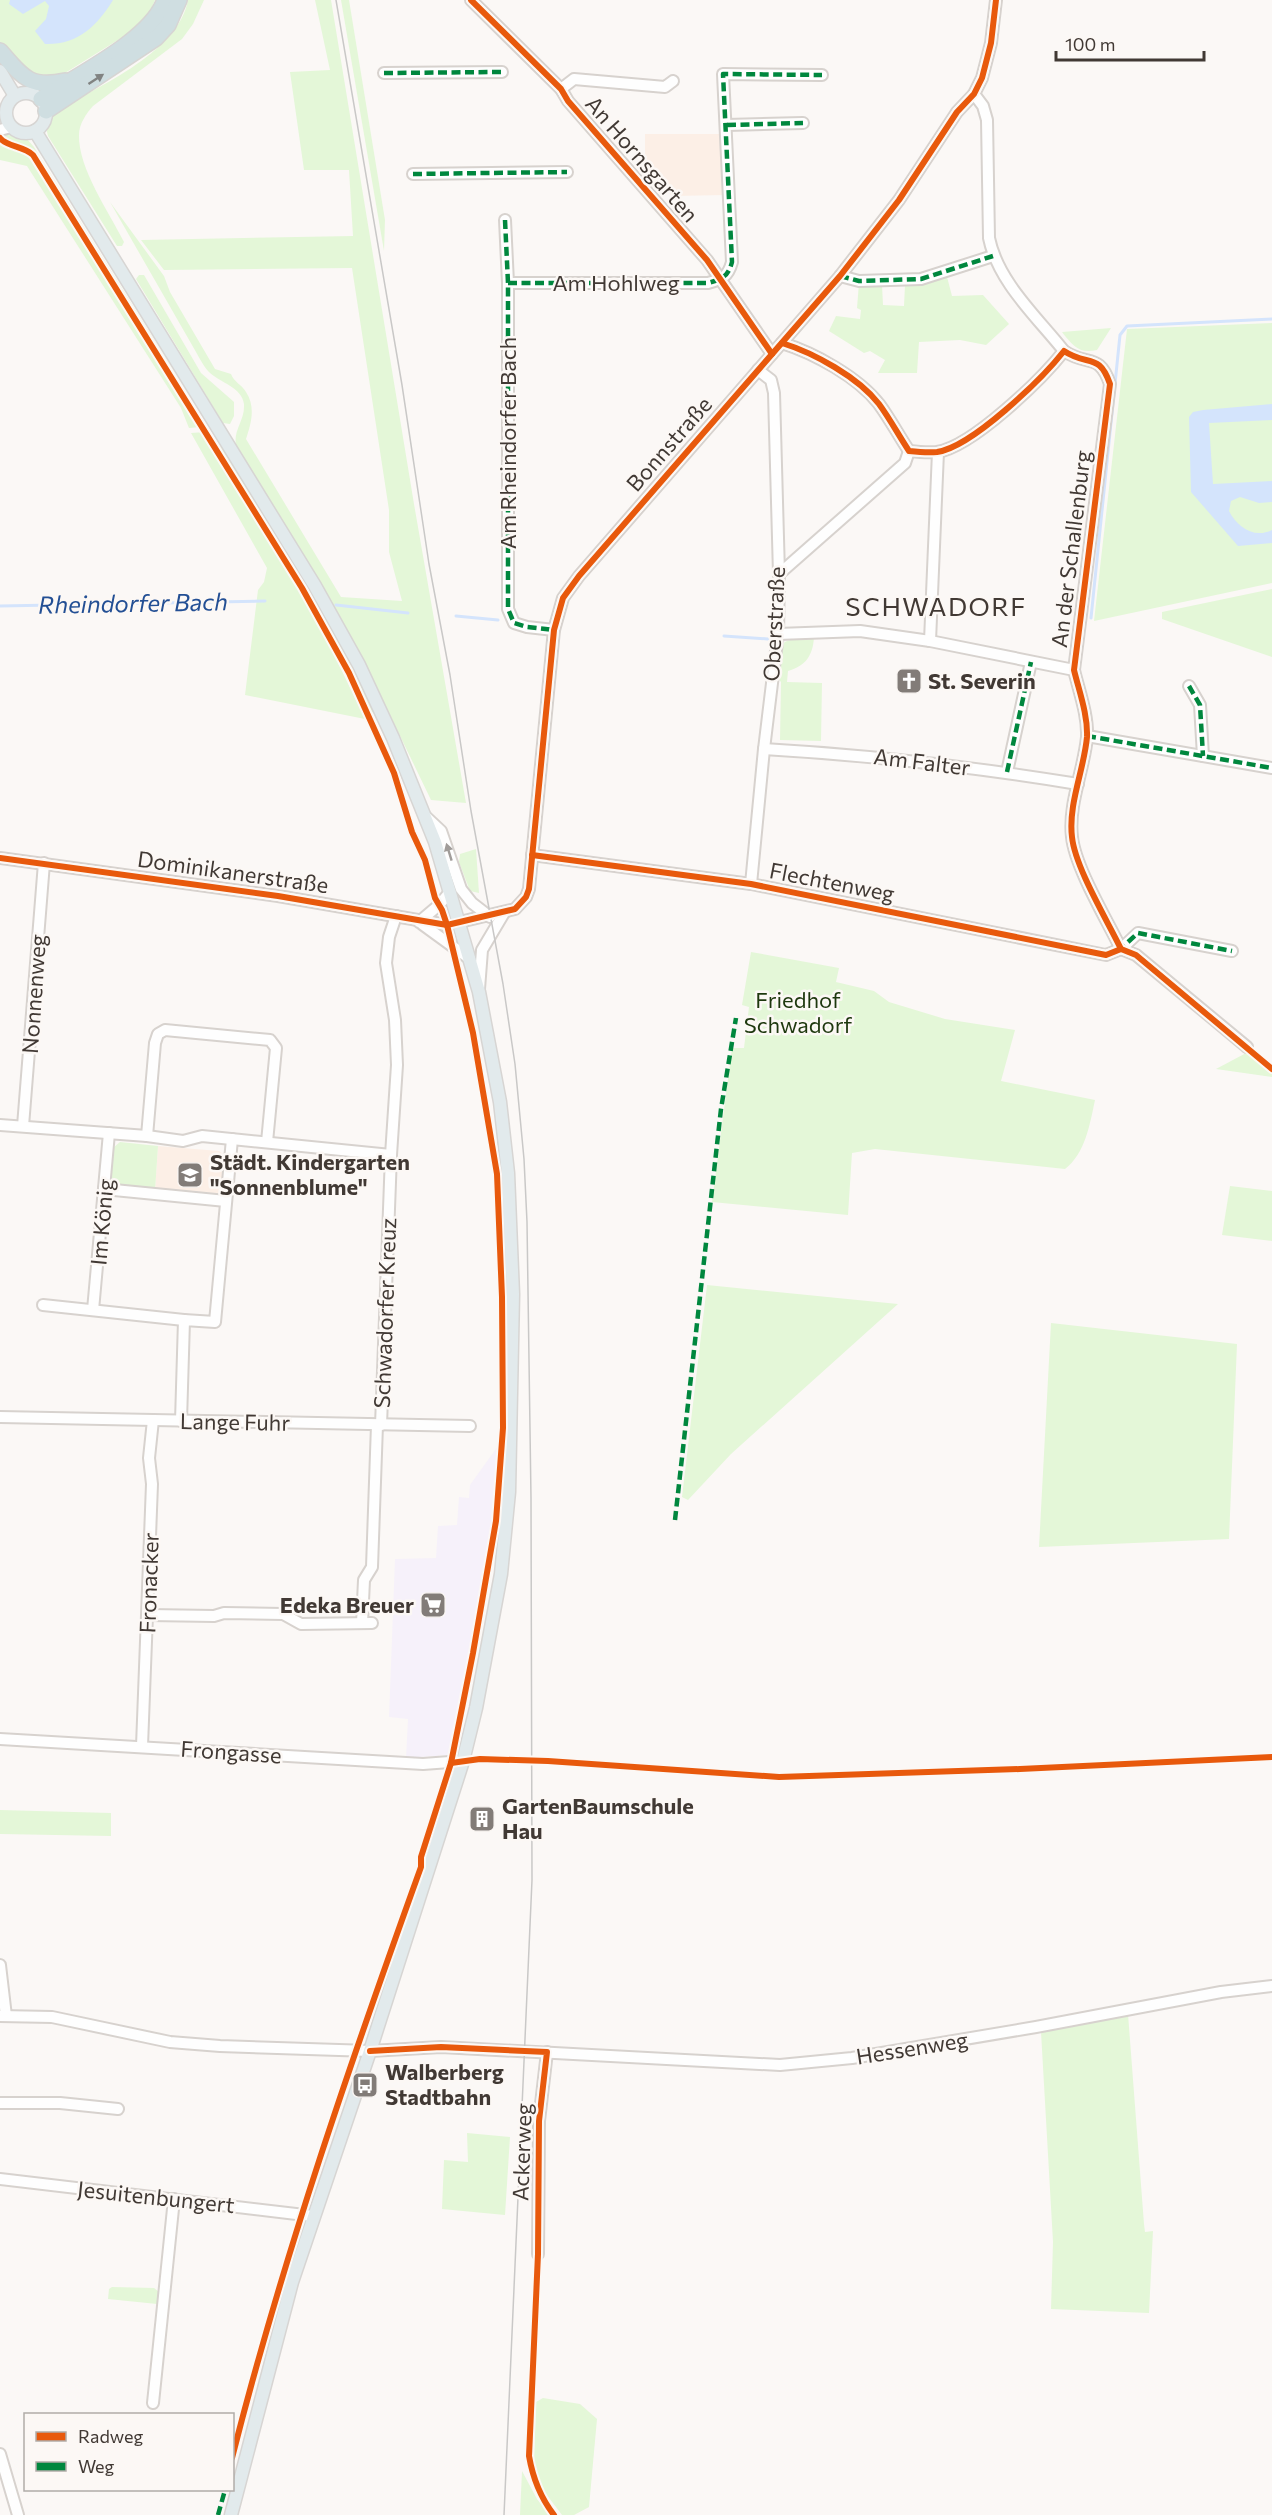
<svg xmlns="http://www.w3.org/2000/svg" width="1272" height="2515" font-family="Commissioner,sans-serif">
<rect width="100%" height="100%" fill="#fbf8f6"/>
<polygon fill="#f6f1fa" points="498,1446 494,1520 474,1637 449,1755 406,1758 408,1719 389,1717 395,1559 436,1558 438,1526 457,1525 459,1497 469,1498 470,1485"/>
<g fill="#fcefe6">
<polygon points="645,134 724,134 727,195 672,196 645,163"/>
<polygon points="158,1146 219,1151 223,1154 225,1160 221,1195 155,1191"/>
</g>
<g fill="#e4f7d8">
<polygon points="0,0 155,0 150,12 134,30 65,73 52,79 34,78 0,47"/>
<path d="M188,0H204L193,24L182,39L93,106C86,114 79,124 79,135C78,168 109,212 124,242L122,246H117L48,136L46,128L50,114C93,89 178,54 188,0Z"/>
<path d="M315,0H331L414,504L466,803L431,800L360,653L236,446C233,429 245,421 244,404C242,387 220,383 209,372C204,367 200,359 196,352L110,202L164,276L170,292L215,369L231,374C234,382 242,385 246,392C256,407 251,424 246,439L341,597L402,601L389,552V510L352,268L164,270L141,240L353,236L349,170H304L290,72L330,70Z"/>
<polygon points="341,0 349,0 385,220 384,251"/>
<path d="M9,134L27,139L34,147L192,401L37,155C27,144 11,147 2,137Z"/>
<path d="M0,140C7,149 22,149 31,155L201,427L189,428L181,408L27,166L0,160Z"/>
<polygon points="946,273 952,296 983,295 1009,324 986,345 960,340 919,342 917,373 878,373 885,360 870,351 864,353 829,331 836,316 860,319 861,310 857,308 859,283 871,286 882,285 883,305 904,306 905,285 924,282"/>
<polygon points="139,275 144,275 201,373 234,402 234,416 230,424 223,423 136,279"/>
<polygon points="1272,323 1272,583 1094,621 1127,329"/>
<path d="M1111,328L1097,350C1079,354 1073,346 1062,332Z"/>
<polygon points="205,432 318,621 365,719 245,695 258,590 264,582 267,568 191,433"/>
<polygon points="213,438 223,450 297,570 300,580"/>
<polygon points="1272,589 1272,657 1162,619 1162,612"/>
<path d="M307,594L311,595C334,632 355,672 374,712L371,713Z"/>
<path d="M814,637C813,655 806,666 788,671L787,682L822,683L821,741L780,740L781,682L777,677C781,640 776,640 814,637Z"/>
<polygon points="476,849 479,893 470,891 459,862 460,854"/>
<path d="M751,952L839,968L836,982L874,991L889,1002L945,1019L1015,1030L1001,1081L1095,1100C1090,1124 1085,1154 1065,1169L875,1149L852,1153L848,1215L712,1202L732,1048H744L749,1007L742,1005Z"/>
<polygon points="1248,1052 1272,1074 1272,1077 1216,1069"/>
<polygon points="120,1142 158,1146 155,1191 111,1186 113,1148"/>
<polygon points="1230,1186 1272,1191 1272,1241 1222,1235"/>
<polygon points="707,1285 898,1304 731,1454 688,1500 682,1497"/>
<polygon points="1051,1323 1237,1344 1229,1539 1039,1547"/>
<polygon points="0,1810 111,1813 111,1836 0,1834"/>
<polygon points="1128,2014 1144,2224 1145,2232 1153,2231 1149,2313 1051,2309 1053,2242 1041,2032"/>
<polygon points="467,2133 510,2137 505,2215 442,2209 444,2160 468,2162"/>
<polygon points="112,2287 154,2288 159,2292 157,2304 108,2299 109,2289"/>
<polygon points="543,2398 580,2404 597,2419 589,2507 574,2515 562,2515 543,2490 534,2462 536,2402"/>
<polygon points="522,2471 537,2499 550,2515 520,2515"/>
</g>
<g fill="#d4e4fc">
<path d="M10,0H113C97,26 78,45 45,44L35,31L46,19L49,6L45,1L23,14L9,4Z"/>
<path d="M1272,404V420L1209,423L1213,484L1272,481V502L1259,503L1240,497L1231,501L1229,511C1237,527 1254,539 1272,530V543L1238,546L1191,492L1189,417L1193,412L1203,410Z"/>
</g>
<g fill="none" stroke-linecap="round" stroke-linejoin="round">
<g stroke="#d4e4fc" stroke-width="3">
<polyline points="336,605 408,613"/>
<polyline points="0,606 265,601"/>
<polyline points="456,616 498,620"/>
<polyline points="1091,618 1120,335 1127,326 1272,319"/>
<polyline points="724,636 768,639"/>
</g>
<g stroke="#d7d2ce" stroke-width="14">
<g id="minor">
<polyline points="471,0 561,89 568,101 707,260 772,354"/>
<polyline points="384,73 502,72"/>
<polyline points="561,89 574,79 665,87 673,81"/>
<path d="M974,94L983,106L987,120L989,238C998,282 1037,317 1064,351C1088,367 1099,352 1110,384L1074,670C1079,691 1088,715 1087,737C1084,770 1068,804 1072,837C1075,867 1107,920 1121,949L1136,955L1247,1047"/>
<polyline points="727,125 803,123"/>
<polyline points="0,130 11,127"/>
<polyline points="413,174 567,172"/>
<polyline points="505,220 508,283 508,609 514,623 527,627 554,630"/>
<polyline points="840,276 859,281 921,279 993,256"/>
<path d="M508,283H708C722,279 728,277 732,262L723,74L822,75"/>
<path d="M782,343C814,353 858,377 879,404C890,419 899,436 909,451"/>
<path d="M909,451C918,452 928,453 937,452C972,447 1042,379 1064,351"/>
<polyline points="779,574 905,463 909,451"/>
<polyline points="778,634 860,631 930,641 1074,670"/>
<polyline points="930,641 938,452"/>
<polyline points="1189,686 1200,705 1203,756"/>
<polyline points="1087,736 1272,768"/>
<path d="M764,749C869,755 974,767 1078,784"/>
<polyline points="1007,772 1031,662"/>
<polyline points="425,816 441,831 461,889 472,903 490,917"/>
<polyline points="532,855 751,884 1106,955 1121,949 1138,933 1232,951"/>
<polyline points="0,858 278,896 447,925 515,909 526,897 529,889 554,630 563,598 579,576 840,276 899,200 957,112 974,94 982,78 991,43 996,0"/>
<polyline points="751,884 764,749 778,634 779,574 774,393 771,380 758,370"/>
<polyline points="419,922 439,905 450,892"/>
<polyline points="422,924 470,959"/>
<polyline points="479,989 482,950 504,913"/>
<polyline points="0,1125 147,1136 183,1141 202,1136 391,1155"/>
<polyline points="23,1126 44,863"/>
<polyline points="147,1136 155,1043 158,1034 165,1030 270,1040 276,1048 267,1142"/>
<polyline points="104,1189 226,1201"/>
<polyline points="43,1305 184,1320"/>
<polyline points="93,1310 109,1133"/>
<polyline points="0,1417 470,1426"/>
<polyline points="181,1421 184,1320 215,1322 232,1139"/>
<polyline points="381,1425 391,1155 397,1065 395,1020 386,963 389,937 396,916"/>
<polyline points="149,1615 214,1616 224,1613 283,1614 301,1624 372,1623"/>
<polyline points="362,1623 364,1580 372,1567 377,1425"/>
<polyline points="0,1739 423,1764 463,1761"/>
<polyline points="142,1746 152,1484 149,1458 153,1420"/>
<polyline points="0,1965 6,2016"/>
<polyline points="0,2016 52,2017 170,2042 220,2046 370,2051 441,2047 780,2065 852,2058 1036,2027 1221,1992 1272,1986"/>
<polyline points="0,2103 60,2103 118,2109"/>
<polyline points="0,2179 313,2216"/>
<polyline points="538,2254 539,2121 547,2052"/>
<polyline points="153,2403 174,2199"/>
<polyline points="0,2454 18,2515"/>
</g>
</g>
<g stroke="#d7d5d3" stroke-width="15">
<g id="major">
<polyline points="0,71 15,96"/>
<circle cx="26" cy="113" r="20"/>
<polyline points="35,131 315,586 359,665 393,738 435,842 479,992 500,1102 508,1173 513,1294 509,1492 501,1574 476,1708 463,1761 370,2051 292,2282 231,2515"/>
</g>
</g>
<g stroke="#d7d5d3" stroke-width="18">
<g id="highway">
<path d="M0,51C22,76 29,89 65,81"/>
<path d="M41,99C77,75 151,40 165,0"/>
<polyline points="46,111 156,38 168,25 179,0"/>
</g>
</g>
<use href="#minor" stroke="#fefefe" stroke-width="10"/>
<use href="#major" stroke="#e2eaec" stroke-width="12"/>
<use href="#highway" stroke="#cfdee1" stroke-width="15"/>
<polyline stroke="#c9c8c7" stroke-width="1.5" points="336,0 402,385 429,564 450,675 471,811 503,984 515,1064 524,1159 527,1222 531,1498 532,1880 504,2515"/>
<g stroke="#00873e" stroke-width="4.5" stroke-dasharray="9 4.5" stroke-linecap="butt">
<polyline points="384,73 502,72"/>
<polyline points="727,125 803,123"/>
<polyline points="413,174 567,172"/>
<polyline points="505,220 508,283 508,609 514,623 527,627 554,630"/>
<polyline points="840,276 859,281 921,279 993,256"/>
<path d="M508,283H708C722,279 728,277 732,262L723,74L822,75"/>
<polyline points="1189,686 1200,705 1203,756"/>
<polyline points="1087,736 1272,768"/>
<polyline points="1007,772 1031,662"/>
<polyline points="1118,951 1138,933 1232,951"/>
<polyline points="675,1520 721,1109 736,1018"/>
<polyline points="218,2515 225,2490"/>
</g>
<g stroke="#fcf8f5" stroke-width="10">
<g id="cycleway">
<polyline points="471,0 561,89 568,101 707,260 772,354"/>
<path d="M0,138C7,147 24,146 33,155L302,588L349,673L394,773L412,832L425,860L435,898L442,910L447,925L473,1033L497,1174L502,1297L503,1428L496,1521L473,1653L451,1763L421,1857V1867C351,2061 283,2257 232,2458"/>
<path d="M782,343C814,353 858,377 879,404C890,419 899,436 909,451C918,452 928,453 937,452C972,447 1042,379 1064,351C1088,367 1099,352 1110,384L1074,670C1079,691 1088,715 1087,737C1084,770 1068,804 1072,837C1075,867 1107,920 1121,949L1136,955L1272,1069"/>
<polyline points="532,855 751,884 1106,955 1121,949"/>
<polyline points="0,858 278,896 447,925 515,909 526,897 529,889 554,630 563,598 579,576 840,276 899,200 957,112 974,94 982,78 991,43 996,0"/>
<polyline points="451,1763 480,1759 548,1761 779,1777 1020,1769 1272,1757"/>
<path d="M370,2051L441,2047L547,2052L539,2121L538,2254L529,2456C533,2479 540,2497 554,2515"/>
</g>
</g>
<use href="#cycleway" stroke="#e8590c" stroke-width="6"/>
</g>
<defs><path id="oneway-solid" d="M-6-.8H1V-3.2L6.5 0L1 3.2V.8H-6Z" transform="scale(1.5)"/></defs>
<use fill="#818382" href="#oneway-solid" transform="translate(96 79) rotate(-33)"/>
<use fill="#a09c99" href="#oneway-solid" transform="translate(449 852) rotate(-107)"/>
<defs>
<g id="church-square" transform="scale(1.35)"><rect x="-9" y="-9" width="18" height="18" rx="4" fill="#827c78" stroke="#fcf8f5"/><path d="M-1.2-6h2.4v3.5h3.3v2.4h-3.3V6h-2.4V-.1h-3.3v-2.4h3.3Z" fill="#fff"/></g>
<g id="school-square" transform="scale(1.35)"><rect x="-9" y="-9" width="18" height="18" rx="4" fill="#827c78" stroke="#fcf8f5"/><path d="M0-5L7-2L0 1L-7-2ZM-4 1L0 2.5L4 1V4Q0 6-4 4Z" fill="#fff"/></g>
<g id="supermarket-square" transform="scale(1.35)"><rect x="-9" y="-9" width="18" height="18" rx="4" fill="#827c78" stroke="#fcf8f5"/><path d="M-6-5.5h2.5l.6 2H6L4.5 2H-2.5L-4.4-4H-6ZM-1.5 3.2a1.3 1.3 0 1 0 .1 0ZM3 3.2a1.3 1.3 0 1 0 .1 0Z" fill="#fff"/></g>
<g id="building-square" transform="scale(1.35)"><rect x="-9" y="-9" width="18" height="18" rx="4" fill="#827c78" stroke="#fcf8f5"/><path d="M-4-6H4V6H1V3H-1V6H-4ZM-2.5-4.3h1.7v1.8h-1.7ZM.8-4.3h1.7v1.8H.8ZM-2.5-1h1.7V.8h-1.7ZM.8-1h1.7V.8H.8Z" fill="#fff"/></g>
<g id="bus-square" transform="scale(1.35)"><rect x="-9" y="-9" width="18" height="18" rx="4" fill="#827c78" stroke="#fcf8f5"/><path d="M-5-6H5V4H4V6H2V4H-2V6H-4V4H-5ZM-3.5-4V0h7V-4ZM-3.5 1.2v1.5H-2V1.2ZM2 1.2v1.5H3.5V1.2Z" fill="#fff"/></g>
</defs>
<g fill-rule="evenodd">
<use href="#church-square" x="909" y="681"/>
<use href="#school-square" x="190" y="1175"/>
<use href="#supermarket-square" x="433" y="1605"/>
<use href="#building-square" x="482" y="1819"/>
<use href="#bus-square" x="365" y="2085"/>
</g>
<g text-anchor="middle" stroke-width="5" stroke-linejoin="round" paint-order="stroke">
<g font-size="22" fill="#413934" stroke="#fcf8f5">
<text transform="translate(642 159) rotate(49)" y="8">An Hornsgarten</text>
<text x="616" y="291">Am Hohlweg</text>
<text transform="translate(508 443) rotate(-90)" y="8">Am Rheindorfer Bach</text>
<text transform="translate(669 444) rotate(-49)" y="8">Bonnstraße</text>
<text transform="translate(1071 549) rotate(-83)" y="8">An der Schallenburg</text>
<text transform="translate(774 624) rotate(-87)" y="8">Oberstraße</text>
<text transform="translate(922 762) rotate(7)" y="8">Am Falter</text>
<text transform="translate(233 872) rotate(8)" y="8">Dominikanerstraße</text>
<text transform="translate(832 882) rotate(11)" y="8">Flechtenweg</text>
<text transform="translate(34 994) rotate(-86)" y="8">Nonnenweg</text>
<text transform="translate(102 1222) rotate(-85)" y="8">Im König</text>
<text transform="translate(385 1313) rotate(-88)" y="8">Schwadorfer Kreuz</text>
<text transform="translate(235 1422) rotate(1)" y="8">Lange Fuhr</text>
<text transform="translate(149 1583) rotate(-88)" y="8">Fronacker</text>
<text transform="translate(231 1752) rotate(4)" y="8">Frongasse</text>
<text transform="translate(912 2048) rotate(-9)" y="8">Hessenweg</text>
<text transform="translate(522 2152) rotate(-88)" y="8">Ackerweg</text>
<text transform="translate(156 2197) rotate(6)" y="8">Jesuitenbungert</text>
</g>
<g font-size="22" font-weight="bold" fill="#413934" stroke="#fcf8f5" text-anchor="start">
<text x="928" y="689">St. Severin</text>
<text x="210" y="1170">Städt. Kindergarten<tspan x="210" dy="25">"Sonnenblume"</tspan></text>
<text x="414" y="1613" text-anchor="end">Edeka Breuer</text>
<text x="502" y="1814">GartenBaumschule<tspan x="502" dy="25">Hau</tspan></text>
<text x="385" y="2080">Walberberg<tspan x="385" dy="25">Stadtbahn</tspan></text>
</g>
<g font-size="22" fill="#1e380e" stroke="#fcf8f5">
<text x="798" y="1008">Friedhof<tspan x="798" dy="25">Schwadorf</tspan></text>
</g>
<g font-size="24" font-style="italic" fill="#234f94" stroke="#fcf8f5">
<text transform="translate(133 604) rotate(-1)" y="8">Rheindorfer Bach</text>
</g>
<g font-size="26" letter-spacing="1.5" fill="#413934" stroke="#fcf8f5">
<text x="936" y="616">SCHWADORF</text>
</g>
</g>
<rect x="24" y="2413" width="210" height="78" fill="#fcf8f5" stroke="#b1aca8" stroke-width="1.5"/>
<rect x="36" y="2432" width="30" height="9" fill="#e8590c" stroke="#b1aca8" stroke-width="1.5"/>
<text x="78" y="2443" font-size="18" fill="#413934">Radweg</text>
<rect x="36" y="2462" width="30" height="9" fill="#00873e" stroke="#b1aca8" stroke-width="1.5"/>
<text x="78" y="2473" font-size="18" fill="#413934">Weg</text>
<path d="M1056 51v9h148v-9" fill="none" stroke="#413934" stroke-width="3"/>
<text x="1065" y="51" font-size="18" fill="#413934" stroke="#fcf8f5" stroke-width="4.5" paint-order="stroke">100 m</text>
</svg>
